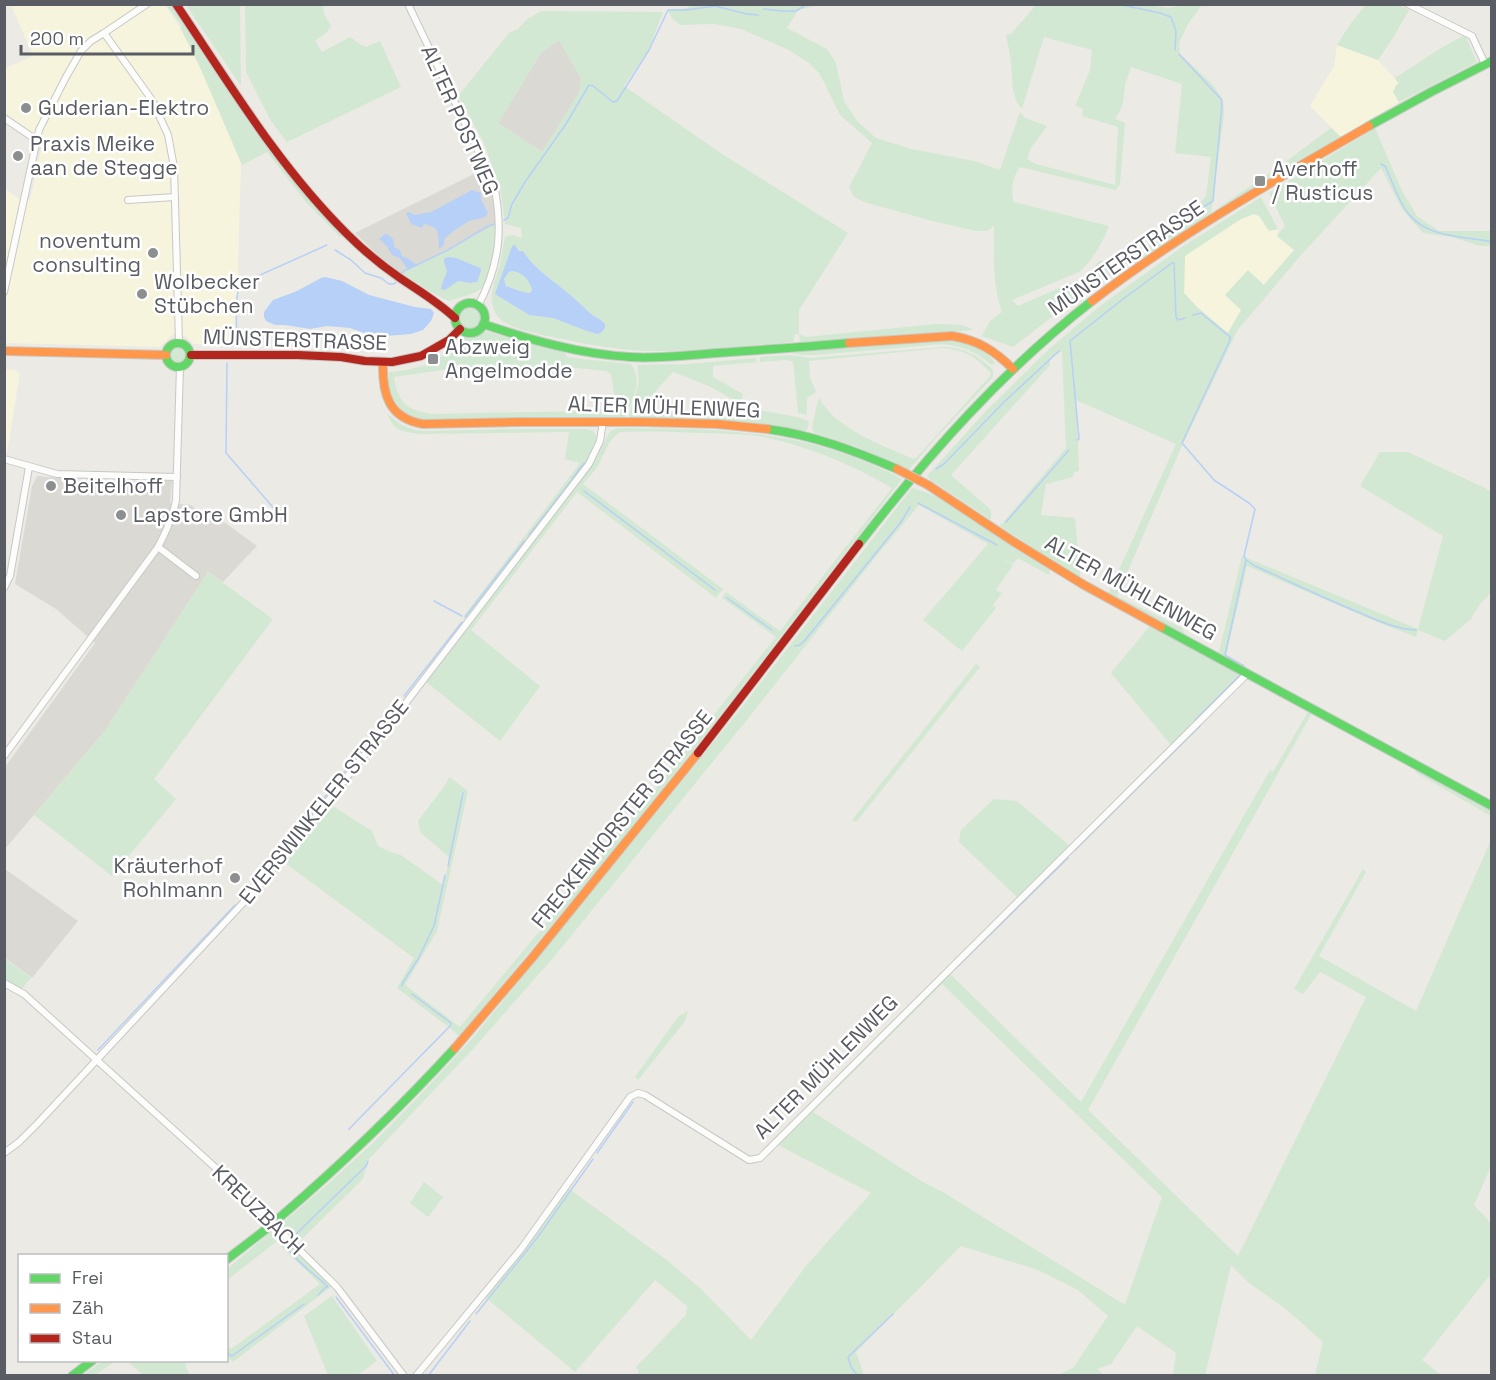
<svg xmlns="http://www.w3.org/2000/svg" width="1496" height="1380" font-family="'Space Grotesk',sans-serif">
<rect width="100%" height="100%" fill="#ebeae4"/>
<g fill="#f6f4dc">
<polygon points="11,5 165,5 180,27 199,65 241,162 236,345 194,344 184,336 173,334 160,347 5,343 5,189 20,199 30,200 43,140 5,113 4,69 33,56"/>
<polygon points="1337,45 1378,60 1400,84 1393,92 1399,102 1341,137 1310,106 1334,66"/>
<polygon points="1261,197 1278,229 1277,236 1294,250 1241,310 1227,334 1197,307 1184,293 1185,245"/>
<polygon points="5,369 15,370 20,373 7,453 4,452"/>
</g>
<g fill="#dbd9d4">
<polygon points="559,40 581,78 580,92 542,152 498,123 541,53"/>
<polygon points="482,170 492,194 497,224 402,273 382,259 355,233"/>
<polygon points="37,476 95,481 172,481 170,503 191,505 219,525 224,522 257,546 223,582 208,572 104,732 5,849 5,767 95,643 56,609 15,584 32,486"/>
<polygon points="5,869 78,921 32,978 5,958"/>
</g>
<g fill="#d2e8d2" fill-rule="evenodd">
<path d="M693,4L816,5L811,7L798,10L787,28L827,49L836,63L844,101L857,121L876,138L911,149L974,161L1000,170L1020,112L1025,118L1047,126L1031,148L1027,159L1036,164L1115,185L1118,127L1082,116L1083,109L1075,106L1090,70L1092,50L1044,37L1022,109C1010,97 1013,78 1011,63C1010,54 1008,44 1006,35L1011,34L1036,5L1140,4L1168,8L1186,5H1202L1188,24L1179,43L1180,54L1213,85L1223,100L1224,115L1211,213L1284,163L1331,128L1341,137L1211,213L1145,257L1128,263L1094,287L1079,296L1013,347L982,336L990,321L1002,312C992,285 994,254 994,226L987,231H976L933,221L867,203L854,197L849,187L872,143L840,115L820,74L809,63L789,50L741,29L715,24L680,25L673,19L668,11L687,8ZM1131,67L1182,84L1175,153L1211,157L1206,196L1201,202L1162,229L1148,247L1145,256L1140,254L1110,261H1099L1090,272L1080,279L1018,306L1012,300L1079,272C1092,261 1103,242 1109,226L1014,202C1010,192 1013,175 1020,167L1116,190L1120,184L1125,123L1115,119C1124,106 1123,101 1125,86C1126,80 1129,73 1131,67Z"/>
<polygon points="1366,4 1399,5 1409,10 1394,36 1378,60 1337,45 1349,26"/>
<polygon points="166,5 172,5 270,150 302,191 343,235 340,237 305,201 267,152 242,165 199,65 180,27 182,26"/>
<polygon points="186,5 240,5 241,86"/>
<polygon points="245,5 323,5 324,14 331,26 327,32 315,41 322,52 350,37 361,45 366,47 380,41 401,87 287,142 271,121 246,72"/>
<path d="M541,11L663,12L649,49L624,86L722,154L848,233L799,310V334L806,337L936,324L962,325L974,330L800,343L799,334H795L793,342C744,346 695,352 647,351C613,350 576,342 543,335C528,331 503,328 495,312C487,297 496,279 500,264C502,255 503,246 505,237L512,235L522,238L521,228L505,224L501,192L484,143L458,96L509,33L518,29L526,20ZM559,40L581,78L579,92L542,152L498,123L541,53ZM512,246L517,247L519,251H523C534,269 553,280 568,293C576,299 582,306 590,313C595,317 600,319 605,324V328L601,333L597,334L587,331L553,318L529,315L496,294Z"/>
<polygon points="1465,35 1477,62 1399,102 1393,92 1396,85 1399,84 1395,78 1441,48"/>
<polygon points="1375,128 1402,191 1417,216 1439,231 1491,231 1491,246 1480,246 1452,237 1423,233 1402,209 1381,168 1301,255 1237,331 1181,448 1117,596 1182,628 1186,636 1108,594 1176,444 1076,400 1079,471 1074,472 1073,477 1046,484 1041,515 1075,518 1080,575 1079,578 1000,526 1066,448 1062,351 1050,359 1050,365 951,475 991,510 991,520 931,480 927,476 985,412 1050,348 1100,306 1185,245 1261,197 1278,229 1269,231 1259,216 1254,214 1241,219 1185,256 1184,293 1197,307 1228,333 1241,310 1225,295 1248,270 1264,285 1294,250 1277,236 1285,226 1269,193"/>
<path d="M497,224C495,238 492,276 484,286C477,294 458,298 448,301L433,293L402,273ZM464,262L474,267H479L481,271L477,282L470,283L458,281L442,284L447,271V268Z"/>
<path d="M512,271C522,272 529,280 532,289L529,293L523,292L506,286L504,279L509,272Z"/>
<circle cx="470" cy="318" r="12"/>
<path d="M484,331L559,351L565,353L567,357L582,359L631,364C643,381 633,400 625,417L618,419L569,418L434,420C427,420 420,420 414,417C397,411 385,390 389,372L408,370L425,365L426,367L436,363L435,361L457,344L460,338L465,336H475ZM456,368H577L606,371L611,374L616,406L593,411L431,414C406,410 398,402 394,377Z"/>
<path d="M948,340C967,342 983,346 995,363L992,365C976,352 962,345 941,344L816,355H803L792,353L806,350Z"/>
<circle cx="178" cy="355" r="8"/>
<path d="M945,347C964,348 980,356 993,370V377L934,440L909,470L858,447L815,433L813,431L812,427L818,400L819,398C836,429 882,445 913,459L917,457L990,376L991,373C973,355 967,351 943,348L809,361L810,377L816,392L807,398V415L798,413L793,361L784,360L760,362V357L790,355L810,358Z"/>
<path d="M756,358V362L713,366V377L743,394L740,403C761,414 784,412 806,420L809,422L807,430L802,432L769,425L735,421L629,417C633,395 642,391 637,365L688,364ZM673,372L709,386L739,403L730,416L638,412L640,408Z"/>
<path d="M387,413C398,424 408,430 424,431L506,429H586C606,432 592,453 586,464L467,618L464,616L580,463L565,459L569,432L419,434C399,430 395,432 387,413Z"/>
<path d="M617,428C702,429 785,428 865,462C877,467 890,472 902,479L698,744L595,873L459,1036L450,1028L397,988L414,958L285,863L331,805L372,831L378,846L390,852L401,855L443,885L450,858L420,832L418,821L446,784L449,777L468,791L437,931L405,985L460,1027L583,879L776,637L722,598L726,592L780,631L892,488C853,465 808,446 763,437C744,433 723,434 703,433C676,432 648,431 620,432C607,440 604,456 596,469C592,474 587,479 583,484L723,589L716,598L577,492L471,630L540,686L500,741L425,681L594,462L600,451L608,435L610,432Z"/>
<polygon points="1380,452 1408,452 1491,491 1491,593 1480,604 1471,619 1445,641 1418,630 1416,637 1377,622 1247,566 1226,656 1219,652 1242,556 1418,629 1443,536 1360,486"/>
<path d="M912,488C949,497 980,525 1011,546C1024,554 1037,562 1050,570L1049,575L1018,558L1013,564L996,555L1013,565L996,590L1002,593L993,605L996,608L962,651L923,620L988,544L919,505L878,554L750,716L553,958L472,1050L369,1159L363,1179L303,1238C292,1238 287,1234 281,1224L328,1184L374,1142L420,1095L472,1039L739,711Z"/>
<polygon points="208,572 273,619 154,779 176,799 112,876 34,815 104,732"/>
<polygon points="1150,626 1240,674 1172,746 1111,673"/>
<polygon points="976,664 980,667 856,822 852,820"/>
<path d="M1309,710L1312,713L1088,1110L1238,1256L1366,997L1320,972L1303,994L1294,989L1363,869L1366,872L1319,956L1416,1011L1491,840L1492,1164L1474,1205L1491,1223V1274L1422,1360L1441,1375H1315L1323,1342L1287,1310L1249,1283L1231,1265L1205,1376L1173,1375L1176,1353L1137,1326L1111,1364L1097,1369L1104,1375H1057L1073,1368L1108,1316L1078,1290L1038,1270L961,1246L856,1352L864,1375H636L639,1372L636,1367L686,1315L687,1306L655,1280L575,1372L485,1297L568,1188L668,1261L703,1291L751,1340L806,1266L871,1193L776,1144L948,972L1081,1102L1270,770L1273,772ZM942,984L1162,1197L1125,1305L941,1191L923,1182L813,1112Z"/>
<polygon points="1418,769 1491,811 1491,816 1415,772"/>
<polygon points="994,799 1017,801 1069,845 1018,898 959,842 961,830"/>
<polygon points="5,959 31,978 21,990 5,981"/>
<polygon points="688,1011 685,1021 638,1080 635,1077 678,1017"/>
<polygon points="424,1182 443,1197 428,1217 410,1203"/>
<polygon points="271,1232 276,1242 227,1280 227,1269"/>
<polygon points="288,1243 332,1286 233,1362 227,1356 227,1346 231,1349 320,1284 281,1246"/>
<polygon points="332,1296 377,1361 357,1375 328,1375 304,1316"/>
<polygon points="103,1361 116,1361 95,1375 83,1375"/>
<polygon points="127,1361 188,1361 185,1365 190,1375 143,1375"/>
</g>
<g fill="#b6d0f7" fill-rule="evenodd">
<path d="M472,190L481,193V199L488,213L485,217L469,221L455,230L445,238L443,246L439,249C438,233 441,228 424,224L422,228L411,224L406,213L409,212L415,215L431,212Z"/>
<path d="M385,234C393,237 394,239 394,247L400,250L402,256L409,259L417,265L408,270L400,258L392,255L387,246L379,239Z"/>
<path d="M515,245L519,251H523C534,269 553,280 568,293C576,299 582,306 590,313C595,317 601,319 605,324V328L601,333L597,334L587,331L553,318L529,315L495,294L512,246ZM512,271C522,272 529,280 532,289L530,293L523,292L506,286L504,279L509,272Z"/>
<path d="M447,257C457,256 470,265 481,268V271L477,282L470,283L458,281L445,290L441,289L442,284L447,271L444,262V259Z"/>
<polygon points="325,277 342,281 369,295 415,307 431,309 434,313 431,321 423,330 411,334 385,336 370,335 350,328 327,326 310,329 285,325 275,325 266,321 264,317 264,312 273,300 297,291 321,278"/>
</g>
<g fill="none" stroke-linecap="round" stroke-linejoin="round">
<g stroke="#b6d0f7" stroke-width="1.5">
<polyline points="1117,4 1160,13 1171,17 1176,31 1175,50"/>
<polyline points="764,9 781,11 796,11 807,4"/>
<path d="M1381,164L1385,166C1392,180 1398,201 1408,213C1426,238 1464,236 1492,242"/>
<polyline points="504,220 508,218 512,204 525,182 566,124 589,85 593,86 613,102 617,101 649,50 668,10 686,10 715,6 747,14 758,15"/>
<polyline points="1164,235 1166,230 1213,201 1222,105 1221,99 1179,54"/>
<polyline points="335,250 351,260 365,273 381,278 389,284 394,284 396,282"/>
<polyline points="402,273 404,271 448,250 488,226 496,224"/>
<polyline points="1193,315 1201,313 1230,337 1230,340 1182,443 1214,480 1249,503 1255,509 1244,556 1246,560 1225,655 1244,666"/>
<path d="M227,347L237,344C237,328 234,299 240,284L327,245"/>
<polyline points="227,363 226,453 284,520"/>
<polyline points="1077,440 1079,439 1070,341 1123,299 1172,263 1174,263 1176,317 1178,320 1185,318"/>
<polyline points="936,469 944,464 1004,402 1059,351"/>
<polyline points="572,479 584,463"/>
<polyline points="584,491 715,590"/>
<polyline points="918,503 997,545"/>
<polyline points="1006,522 1069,450"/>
<polyline points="529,535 571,481"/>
<path d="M1246,560L1255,566C1289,581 1323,598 1358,612C1377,620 1395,629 1416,630"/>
<polyline points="727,598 772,630"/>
<polyline points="434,601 462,616"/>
<polyline points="465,617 524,541"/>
<polyline points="795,646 800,645 806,639 901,522 910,507"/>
<polyline points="404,696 462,622"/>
<polyline points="1195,720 1240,675"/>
<polyline points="334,785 398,704"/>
<polyline points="1075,850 1200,726"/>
<polyline points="448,866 463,793"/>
<polyline points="265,870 329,792"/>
<polyline points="242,897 260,877"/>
<polyline points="956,968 1068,858"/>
<polyline points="402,986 402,984 418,959 434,926 445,875"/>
<polyline points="98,1050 235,905"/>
<polyline points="349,1129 451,1025 451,1023 412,994"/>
<polyline points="597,1153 633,1102"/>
<polyline points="294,1236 366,1166 368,1161"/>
<path d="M286,1246C295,1261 315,1274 328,1287H326L318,1295"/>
<polyline points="336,1297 395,1376"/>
<polyline points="476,1314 537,1238 593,1159"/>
<polyline points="226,1353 232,1356 304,1304"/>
<polyline points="428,1376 470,1321"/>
<polyline points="858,1376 851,1367 848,1357 893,1314"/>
</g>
<g stroke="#c7c8c6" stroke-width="8">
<g id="street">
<path d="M408,4L494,184C503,230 500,264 478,306"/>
<polyline points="1408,4 1472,36 1485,64"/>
<polyline points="104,33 147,4"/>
<polyline points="4,118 38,141"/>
<polyline points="128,200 175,197"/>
<polyline points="4,292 39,130 66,77 81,51 91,41 104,33 152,100 168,135 174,167 179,342"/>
<polyline points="4,459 57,474 177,477"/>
<polyline points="158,547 196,576"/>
<polyline points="4,588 10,576 29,467"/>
<path d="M4,756L158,547C166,532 173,517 176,500L180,367"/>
<polyline points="4,983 24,994 218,1170 337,1287 404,1376"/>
<polyline points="4,1153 19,1142 37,1124 243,903 281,860 405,704 589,464 600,441 603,422"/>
<polyline points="416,1376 521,1249 630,1097 638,1093 645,1095 749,1160 760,1158 1248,673"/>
</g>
</g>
<g stroke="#c9c9c9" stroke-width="10">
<g id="fast">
<polyline points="1369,126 1431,92 1492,61"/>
<circle cx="470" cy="318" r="15"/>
<path d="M483,324C531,340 579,354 630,357C658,359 688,355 717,353C761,350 805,347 849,343"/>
<circle cx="178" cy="355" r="12"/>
<path d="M767,429C813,435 855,451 897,469"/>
<path d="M859,544C928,455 1003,370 1092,301"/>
<polyline points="1161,627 1492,806"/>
<path d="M279,1218C341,1165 400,1108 455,1048"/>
<polyline points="226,1260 265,1230"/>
<polyline points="72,1376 93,1360"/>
</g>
</g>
<g stroke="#c9c9c9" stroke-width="10">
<g id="slow">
<path d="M1092,301C1178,235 1275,180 1369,126"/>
<path d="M849,343L952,336C978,340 995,351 1013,369"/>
<polyline points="4,351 166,355"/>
<path d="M383,362C382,393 388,418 423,424L523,422H644L717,424L767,429"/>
<polyline points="928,485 1014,542 1084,585 1161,627"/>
<polyline points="455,1048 532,958 698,753"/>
</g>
</g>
<g stroke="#c9c9c9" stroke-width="10">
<g id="jam">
<path d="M176,4C229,83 279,167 347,234C363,250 381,265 400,278C419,291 438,302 455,318"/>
<polyline points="191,355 298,355 341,357 365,361 392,362 421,356 449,340 460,329"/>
<polyline points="698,753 859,544"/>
</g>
</g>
<use href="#street" stroke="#fcfcfb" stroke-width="6"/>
<use href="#fast" stroke="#63d668" stroke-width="8"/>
<use href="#slow" stroke="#ff974d" stroke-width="8"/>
<use href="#jam" stroke="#b3261e" stroke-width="8"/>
<g stroke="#c9c9c9" stroke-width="10" stroke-linecap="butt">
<polyline id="fast-bridge" points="265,1230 279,1218"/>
</g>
<g stroke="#c9c9c9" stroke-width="10" stroke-linecap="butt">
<polyline id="slow-bridge" points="897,469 928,485"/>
</g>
<use href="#fast-bridge" stroke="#63d668" stroke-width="8"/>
<use href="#slow-bridge" stroke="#ff974d" stroke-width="8"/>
</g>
<g fill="#8d8e90" stroke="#fff" stroke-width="2">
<circle cx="26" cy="108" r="6"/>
<circle cx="18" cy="156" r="6"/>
<rect x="1254" y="175" width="12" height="12" rx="3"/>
<circle cx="153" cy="253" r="6"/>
<circle cx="142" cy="294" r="6"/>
<rect x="427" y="353" width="12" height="12" rx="3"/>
<circle cx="51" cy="486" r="6"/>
<circle cx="121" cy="515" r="6"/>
<circle cx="235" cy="878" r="6"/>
</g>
<g text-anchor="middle" stroke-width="5" stroke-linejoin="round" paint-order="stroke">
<g font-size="21" fill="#5a5c63" stroke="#fff" text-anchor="start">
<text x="38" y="115">Guderian-Elektro</text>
<text x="30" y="151">Praxis Meike<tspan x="30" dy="24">aan de Stegge</tspan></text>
<text x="1272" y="176">Averhoff<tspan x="1272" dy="24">/ Rusticus</tspan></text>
<text x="141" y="248" text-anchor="end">noventum<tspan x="141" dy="24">consulting</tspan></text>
<text x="154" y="289">Wolbecker<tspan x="154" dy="24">Stübchen</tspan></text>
<text x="445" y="354">Abzweig<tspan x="445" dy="24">Angelmodde</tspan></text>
<text x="63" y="493">Beitelhoff</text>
<text x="133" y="522">Lapstore GmbH</text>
<text x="223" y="873" text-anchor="end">Kräuterhof<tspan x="223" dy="24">Rohlmann</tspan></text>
</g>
<g font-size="21" fill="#5a5c63" stroke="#fff">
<text transform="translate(460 120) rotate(66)" y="7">ALTER POSTWEG</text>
<text transform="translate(1126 258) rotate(-35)" y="7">MÜNSTERSTRASSE</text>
<text transform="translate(295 340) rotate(2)" y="7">MÜNSTERSTRASSE</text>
<text transform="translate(664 407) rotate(2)" y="7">ALTER MÜHLENWEG</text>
<text transform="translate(1131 588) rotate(29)" y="7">ALTER MÜHLENWEG</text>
<text transform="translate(324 802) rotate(-51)" y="7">EVERSWINKELER STRASSE</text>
<text transform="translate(622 819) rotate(-51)" y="7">FRECKENHORSTER STRASSE</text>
<text transform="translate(826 1067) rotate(-45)" y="7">ALTER MÜHLENWEG</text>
<text transform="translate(258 1210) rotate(44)" y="7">KREUZBACH</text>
</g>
</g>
<rect width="1496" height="1380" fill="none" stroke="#5a5c63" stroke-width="12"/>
<rect x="18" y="1254" width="210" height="108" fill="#ffffff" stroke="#bdbec1" stroke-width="1.5"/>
<rect x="30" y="1274" width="30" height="9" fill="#63d668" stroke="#bdbec1" stroke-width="1.5"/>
<text x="72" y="1284" font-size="18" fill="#5a5c63">Frei</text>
<rect x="30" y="1304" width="30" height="9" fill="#ff974d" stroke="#bdbec1" stroke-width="1.5"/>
<text x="72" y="1314" font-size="18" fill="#5a5c63">Zäh</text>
<rect x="30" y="1334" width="30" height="9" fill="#b3261e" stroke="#bdbec1" stroke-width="1.5"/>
<text x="72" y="1344" font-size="18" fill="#5a5c63">Stau</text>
<path d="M21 45v9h172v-9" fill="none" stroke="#5a5c63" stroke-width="3"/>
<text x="30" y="45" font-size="18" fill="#5a5c63" stroke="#ffffff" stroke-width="4.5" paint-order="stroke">200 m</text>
</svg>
